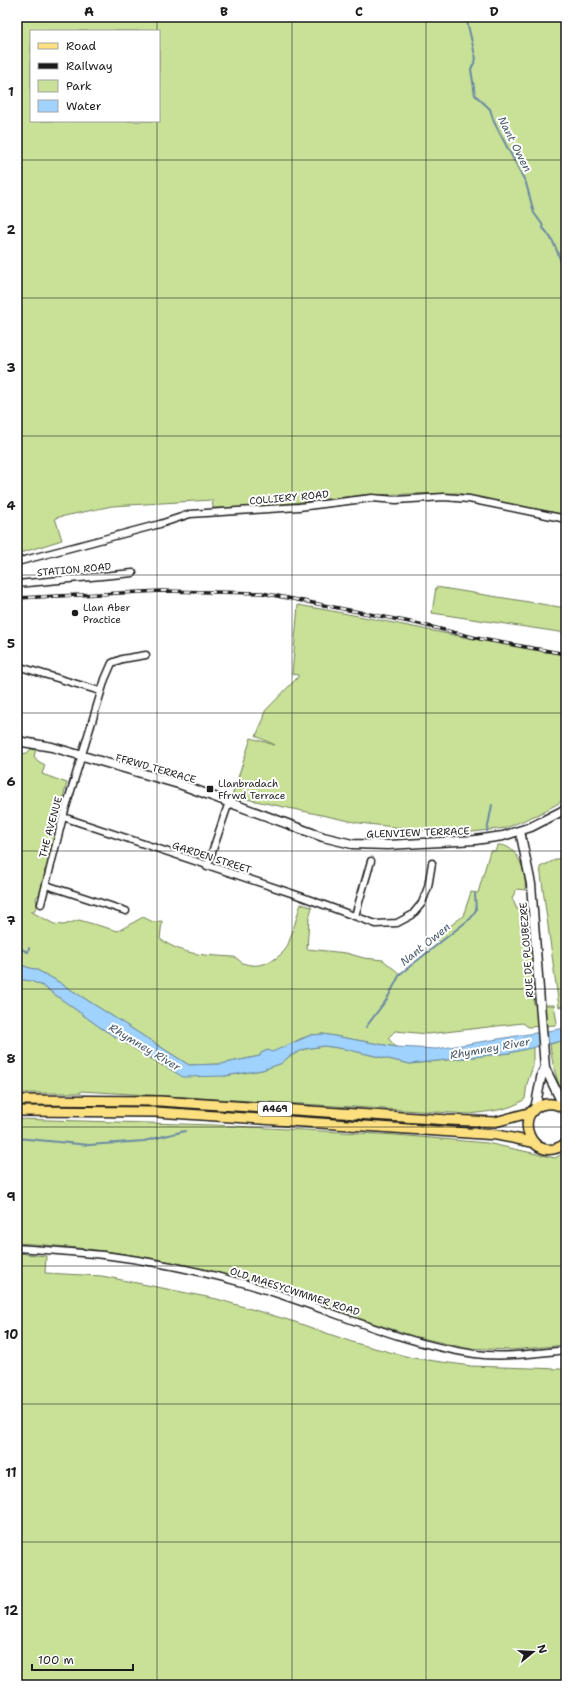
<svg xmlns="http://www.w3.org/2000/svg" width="583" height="1702" font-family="'Shantell Sans',sans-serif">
<rect width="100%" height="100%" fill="#fff"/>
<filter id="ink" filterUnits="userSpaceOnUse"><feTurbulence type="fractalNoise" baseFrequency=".025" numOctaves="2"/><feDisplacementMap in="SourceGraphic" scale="8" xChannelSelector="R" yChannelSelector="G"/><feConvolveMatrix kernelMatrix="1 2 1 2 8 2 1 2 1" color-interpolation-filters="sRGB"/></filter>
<g filter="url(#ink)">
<g fill="#c8e197" stroke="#727e5a" fill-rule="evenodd">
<path d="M17,17H566V515L457,493L362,495L250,508H213L212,500L112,506L55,518L62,540L17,554ZM31,31H159V121H31Z"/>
<polygon points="436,587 566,608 566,633 432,613"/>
<path d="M298,605C388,620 476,642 566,655V799L541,813L506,828L456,834L359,823L232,796L251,738L275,745L256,736L264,718L265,711L298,677V675L292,674Z"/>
<path d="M31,749L36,750L34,756L38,761L45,765L42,774L67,783L54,831L52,834L56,835L54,852L47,857L51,864L44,871L47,877L42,881V890L36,898L37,906L34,911H30L54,924L64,925L79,920L118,931L143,917L153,922L162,921L160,939C185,956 205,955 233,957C237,957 239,961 243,963C258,969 275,962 285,950C289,946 298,912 301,904L312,907L309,919L307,949L346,953L364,958L383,960L400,974L440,943L436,937L463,916L471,892L478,893L490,851H495L498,845C518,844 527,874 525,890L517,889L512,898L517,909L528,912L529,919L526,920L528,921L527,928L531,927L534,1005H554L557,1023L555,1025L528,1027L523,1023L428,1034L395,1031L388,1038L396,1047L323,1034L311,1035L300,1039L272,1053L268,1050L261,1053L260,1056L221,1064L189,1065L54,979L37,970L17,964V755L27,753Z"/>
<polygon points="566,855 566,1006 559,1007 540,867"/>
<path d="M17,979L31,981L43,986L101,1028L163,1066L225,1076L262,1070L280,1064L290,1056L305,1049L324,1046L345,1049L410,1064L509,1053L533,1047V1066L527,1084L525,1099C509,1111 490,1111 470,1114L81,1091V1093H17Z"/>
<path d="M566,1040V1099C556,1081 552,1064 550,1044Z"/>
<path d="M17,1119L214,1125L396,1135L487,1143L555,1158L566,1152V1345L511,1350L465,1348L413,1336L275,1291C254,1282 233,1277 211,1271C147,1255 83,1247 17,1243Z"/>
<polygon points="17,1253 46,1256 45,1273 102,1276 217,1299 295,1322 355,1343 413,1358 471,1366 560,1369 566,1371 566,1685 17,1685"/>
</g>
<polygon fill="#9fd2fd" stroke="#6b89a3" points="17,964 37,970 54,979 189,1065 221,1064 260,1056 261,1053 268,1050 272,1052 311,1035 323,1034 396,1047 437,1049 566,1028 566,1040 509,1053 410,1064 345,1049 324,1046 305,1049 290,1056 280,1064 262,1070 225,1076 183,1077 101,1028 43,986 31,981 17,979"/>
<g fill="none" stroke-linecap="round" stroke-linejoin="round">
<g stroke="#6b89a3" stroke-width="2">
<path d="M466,17L476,59L471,69L475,95L490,109L494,122L526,183L534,213L542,224L543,228C556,241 560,260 566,278"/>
<polyline points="487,831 492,805"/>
<polyline points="17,950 21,949 28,952 29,948"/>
<polyline points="366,1027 387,999 400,974 471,918 476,910 475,894"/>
<polyline points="17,1138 89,1145 144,1141 185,1131"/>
</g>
<g stroke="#1c1c1c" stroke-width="9">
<g id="street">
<polyline points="17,562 160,524 190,514 299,507 372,498 396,500 444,497 469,499 566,519"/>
<polyline points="17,584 133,573"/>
<polyline points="17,666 100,691"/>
<polyline points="63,817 297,895 376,924 397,923 412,915 422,903 428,887 432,863"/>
<polyline points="207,867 229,802"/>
<polyline points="46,885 126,911"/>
<polyline points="41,904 63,817 105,679 112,663 122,659 146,655"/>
<polyline points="355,916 371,861"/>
<path d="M17,1248C48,1250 80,1252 111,1256C157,1262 204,1272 250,1285C325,1307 397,1343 475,1354C505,1358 536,1353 566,1350"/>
</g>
</g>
<g stroke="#1c1c1c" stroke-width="11">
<g id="secondary">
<polyline points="17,741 52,747 182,785 323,837 352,844 388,845 475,840 503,836 531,827 566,809"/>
<polyline points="520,831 531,884 545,1068 565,1109"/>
<polyline points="535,1109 542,1073 545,1068"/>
</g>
</g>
<g stroke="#1c1c1c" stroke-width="12">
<g id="primary">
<polyline points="17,1100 159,1101 448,1120 495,1122 532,1112"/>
<path d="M566,1110C560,1105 554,1103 546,1104C510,1109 531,1169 566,1143"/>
<polyline points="17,1111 156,1112 497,1135 532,1142"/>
</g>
</g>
<use href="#street" stroke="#fff" stroke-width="6"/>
<use href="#secondary" stroke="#fff" stroke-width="8"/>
<use href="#primary" stroke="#fce080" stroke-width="9"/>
<g stroke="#1c1c1c" stroke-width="3.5">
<polyline id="rail" points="17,598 162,591 262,593 415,623 481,639 566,654"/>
</g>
<use href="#rail" stroke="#fff" stroke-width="2" stroke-dasharray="6" stroke-linecap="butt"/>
</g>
</g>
<path fill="none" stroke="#1c1c1c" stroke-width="1" stroke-opacity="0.55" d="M157,17V31M292,17V1685M426,17V1685M157,121V1685M17,160H566M17,298H566M17,436H566M17,575H566M17,713H566M17,851H566M17,989H566M17,1127H566M17,1266H566M17,1404H566M17,1542H566"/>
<g fill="#1c1c1c" stroke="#fff" stroke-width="1.5">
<circle cx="75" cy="613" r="4"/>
<rect x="206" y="785" width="8" height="8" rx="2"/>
</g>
<g text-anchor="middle" stroke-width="4" stroke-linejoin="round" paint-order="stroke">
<rect fill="#fff" stroke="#606060" stroke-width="1" x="258" y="1102" width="34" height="14" rx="3"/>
<g font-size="9" font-weight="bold" fill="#1c1c1c">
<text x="275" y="1112">A469</text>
</g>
<g font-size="10" fill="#1c1c1c" stroke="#fff">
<text transform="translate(289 497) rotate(-5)" y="4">COLLIERY ROAD</text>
<text transform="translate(74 569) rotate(-5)" y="4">STATION ROAD</text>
<text transform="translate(156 768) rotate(16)" y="4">FFRWD TERRACE</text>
<text transform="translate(50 827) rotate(-75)" y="4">THE AVENUE</text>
<text transform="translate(418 832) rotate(-2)" y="4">GLENVIEW TERRACE</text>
<text transform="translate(212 857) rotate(18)" y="4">GARDEN STREET</text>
<text transform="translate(526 950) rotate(-94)" y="4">RUE DE PLOUBEZRE</text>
<text transform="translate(295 1291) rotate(18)" y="4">OLD MAESYCWMMER ROAD</text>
</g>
<g font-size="10" fill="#1c1c1c" stroke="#fff" text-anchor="start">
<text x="83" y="611">Llan Aber<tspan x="83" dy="12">Practice</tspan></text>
<text x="218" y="787">Llanbradach<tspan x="218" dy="12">Ffrwd Terrace</tspan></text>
</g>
<g font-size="11" font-style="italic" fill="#4a5c6b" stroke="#fff">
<text transform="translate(515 144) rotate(63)" y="4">Nant Owen</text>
<text transform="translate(425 944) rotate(-39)" y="4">Nant Owen</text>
<text transform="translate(145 1047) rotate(31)" y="4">Rhymney River</text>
<text transform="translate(490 1048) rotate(-10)" y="4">Rhymney River</text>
</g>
</g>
<rect width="583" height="1702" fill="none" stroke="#fff" stroke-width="44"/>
<rect x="30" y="30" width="130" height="92" fill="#ffffff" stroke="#a4a4a4"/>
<rect x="38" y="43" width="20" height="6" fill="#fce080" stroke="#a4a4a4"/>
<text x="66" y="50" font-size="12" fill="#1c1c1c">Road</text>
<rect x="38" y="63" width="20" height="6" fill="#1c1c1c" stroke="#a4a4a4"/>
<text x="66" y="70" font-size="12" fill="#1c1c1c">Railway</text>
<rect x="38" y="80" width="20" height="12" fill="#c8e197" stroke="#a4a4a4"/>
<text x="66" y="90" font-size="12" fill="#1c1c1c">Park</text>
<rect x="38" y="100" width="20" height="12" fill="#9fd2fd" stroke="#a4a4a4"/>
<text x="66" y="110" font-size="12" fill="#1c1c1c">Water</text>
<g transform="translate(533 1652) rotate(72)" stroke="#ffffff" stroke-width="3" paint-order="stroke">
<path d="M0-3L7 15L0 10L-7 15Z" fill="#1c1c1c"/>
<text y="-6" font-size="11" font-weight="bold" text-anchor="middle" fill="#1c1c1c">N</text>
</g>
<path d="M32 1664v6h101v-6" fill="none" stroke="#1c1c1c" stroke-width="2"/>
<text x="38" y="1664" font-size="12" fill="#1c1c1c" stroke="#ffffff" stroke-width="3" paint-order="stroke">100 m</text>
<rect x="22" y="22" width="539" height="1658" fill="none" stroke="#1c1c1c" stroke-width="1.5"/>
<g font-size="13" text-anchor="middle" font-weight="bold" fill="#1c1c1c">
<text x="89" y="16">A</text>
<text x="224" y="16">B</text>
<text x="359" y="16">C</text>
<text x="494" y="16">D</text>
<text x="11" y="96">1</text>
<text x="11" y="234">2</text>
<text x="11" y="372">3</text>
<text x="11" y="510">4</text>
<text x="11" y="648">5</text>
<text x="11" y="786">6</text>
<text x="11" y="925">7</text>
<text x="11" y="1063">8</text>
<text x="11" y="1201">9</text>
<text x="11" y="1339">10</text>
<text x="11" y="1477">11</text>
<text x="11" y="1615">12</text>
</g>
</svg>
